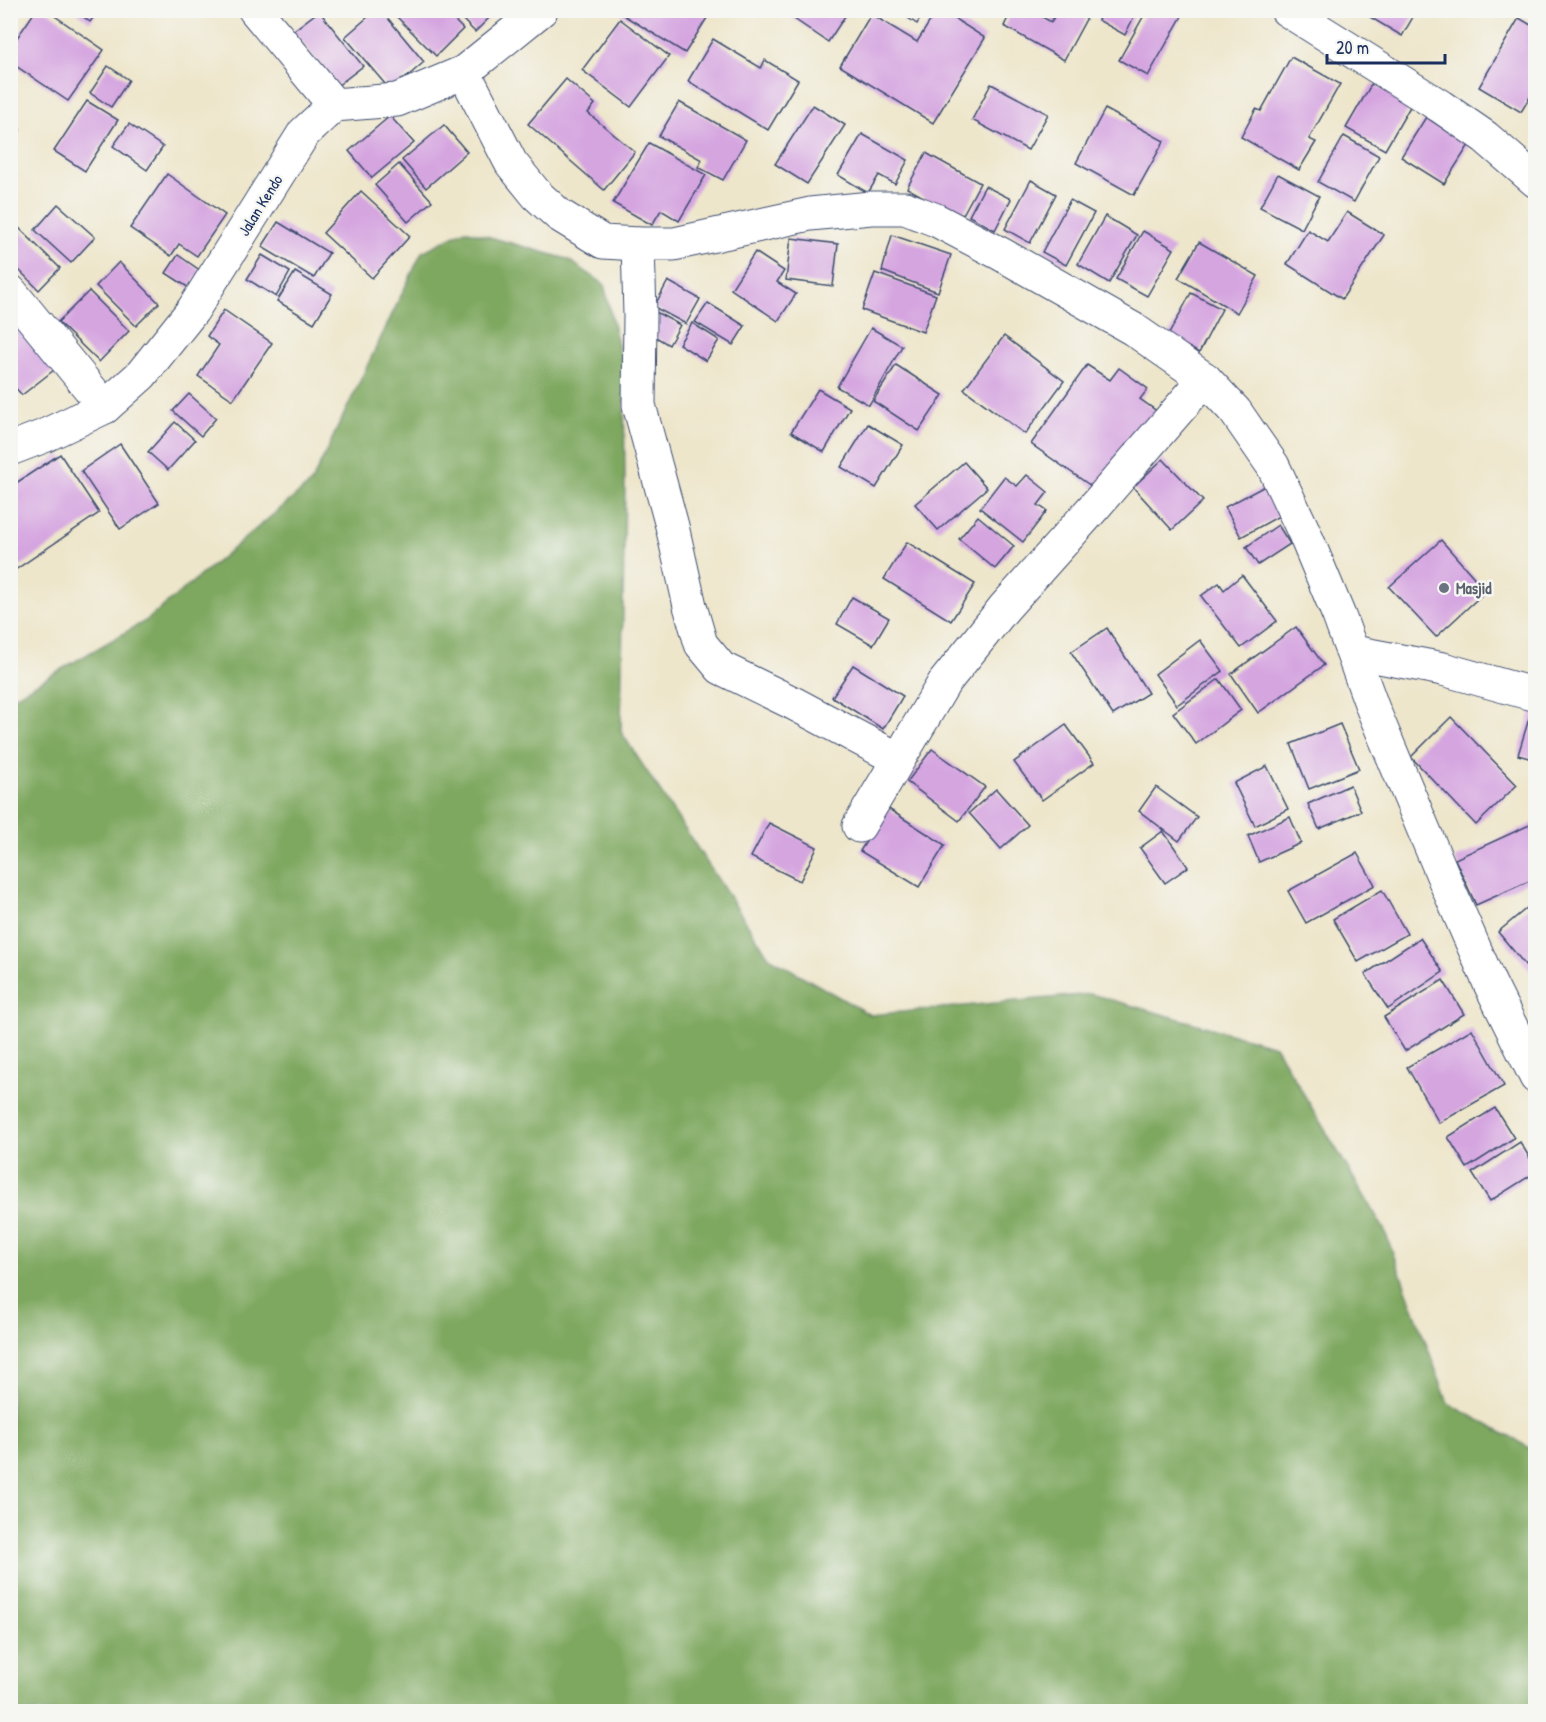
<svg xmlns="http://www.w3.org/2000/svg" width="1546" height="1722" font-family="'Patrick Hand',sans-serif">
<rect width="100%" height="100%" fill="#f6f6f2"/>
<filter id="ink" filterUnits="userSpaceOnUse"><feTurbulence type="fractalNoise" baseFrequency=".0167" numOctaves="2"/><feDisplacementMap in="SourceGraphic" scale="12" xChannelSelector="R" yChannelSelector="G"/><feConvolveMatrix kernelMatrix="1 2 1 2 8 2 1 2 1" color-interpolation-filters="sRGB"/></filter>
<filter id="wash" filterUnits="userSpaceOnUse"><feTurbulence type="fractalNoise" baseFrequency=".008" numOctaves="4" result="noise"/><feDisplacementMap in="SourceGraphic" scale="24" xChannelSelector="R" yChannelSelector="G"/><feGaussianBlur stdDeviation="1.35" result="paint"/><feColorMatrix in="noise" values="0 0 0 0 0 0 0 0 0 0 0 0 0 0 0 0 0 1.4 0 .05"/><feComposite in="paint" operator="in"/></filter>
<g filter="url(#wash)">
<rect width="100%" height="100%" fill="#eee6cb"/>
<polygon fill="#7ea75f" stroke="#4c6b5e" stroke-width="1.5" points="465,230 567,259 604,284 624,371 625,482 621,732 769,957 870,1015 1091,994 1275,1046 1384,1229 1448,1403 1535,1451 1535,1711 11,1712 11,697 15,696 147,620 311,483 422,252"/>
<g id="blocks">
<g fill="#d5a5e0">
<polygon points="36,10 46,10 104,50 68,101 10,62 10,48"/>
<polygon points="75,10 99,10 90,22"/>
<polygon points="376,10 381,10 424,62 391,91 345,37"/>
<polygon points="390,10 444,10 463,29 436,56"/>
<polygon points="453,10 491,10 494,13 475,32"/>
<polygon points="615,10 712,10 685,53"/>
<polygon points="781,10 849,10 828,42"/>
<polygon points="896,10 925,10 917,24"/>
<polygon points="937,10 941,10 985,38 933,123 840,66 871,14 917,42"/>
<polygon points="1012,10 1030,10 1051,22 1058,10 1091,10 1064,60 1004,26"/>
<polygon points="1037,10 1052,10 1049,17"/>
<polygon points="1103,10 1137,10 1125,35 1098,20"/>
<polygon points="1147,10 1173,10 1182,16 1148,76 1119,60"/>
<polygon points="1358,10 1417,10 1402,36"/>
<polygon points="319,11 363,66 337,86 293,31"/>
<polygon points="1519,18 1536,28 1536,87 1521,112 1479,87"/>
<polygon points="620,19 669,56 631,107 582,70"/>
<polygon points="713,39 761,68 765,60 798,80 768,130 688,81"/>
<polygon points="1291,57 1340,84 1309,139 1316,142 1299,170 1241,137 1256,109 1261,111"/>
<polygon points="108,66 129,80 111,107 90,93"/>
<polygon points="566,79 595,104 588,113 635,152 604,190 528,124"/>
<polygon points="1372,83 1411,105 1385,150 1346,128"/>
<polygon points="991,84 1048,114 1028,150 972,120"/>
<polygon points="87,101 118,120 85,171 54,151"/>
<polygon points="679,102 746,140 723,180 698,167 702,160 659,136"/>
<polygon points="813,105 845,125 807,184 775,164"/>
<polygon points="1105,109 1164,141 1134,195 1076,163"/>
<polygon points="390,116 414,143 372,178 349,151"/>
<polygon points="1426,117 1469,145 1444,184 1401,157"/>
<polygon points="10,121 20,130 10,140"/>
<polygon points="129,124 163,147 147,170 113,146"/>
<polygon points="444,125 467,152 426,188 402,160"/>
<polygon points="862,134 908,160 895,184 879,175 868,193 838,175"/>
<polygon points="1344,136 1379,156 1354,202 1318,182"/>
<polygon points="649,143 706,175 679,221 661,210 652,225 613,203"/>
<polygon points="926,153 980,183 961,218 907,188"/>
<polygon points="399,164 432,201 408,222 375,185"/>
<polygon points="167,174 225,215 197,256 179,244 171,256 130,228"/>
<polygon points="1278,174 1319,196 1302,229 1260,207"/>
<polygon points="1031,180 1056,194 1030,243 1005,229"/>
<polygon points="985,186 1011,199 995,230 969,216"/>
<polygon points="361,191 410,236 372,278 323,233"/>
<polygon points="1070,200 1094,213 1066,265 1042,252"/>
<polygon points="58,204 95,237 71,263 35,230"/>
<polygon points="1347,212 1384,235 1342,299 1287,264 1308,230 1328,242"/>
<polygon points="1105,216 1137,235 1109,283 1078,264"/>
<polygon points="278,222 329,253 314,278 262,247"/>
<polygon points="18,227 60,268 39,290 10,261 10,235"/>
<polygon points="1143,231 1174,249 1147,296 1116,279"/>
<polygon points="892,235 951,255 938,292 882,271"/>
<polygon points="791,238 838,244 833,286 786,280"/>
<polygon points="1199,242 1258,276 1237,313 1178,278"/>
<polygon points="755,252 784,271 777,282 796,294 778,321 731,289"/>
<polygon points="178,255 201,271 189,288 166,273"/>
<polygon points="262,255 290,272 276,297 247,279"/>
<polygon points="119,262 159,303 136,326 96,286"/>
<polygon points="295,272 332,294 314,323 277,301"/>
<polygon points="875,273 936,295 923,332 862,310"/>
<polygon points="668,281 700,299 686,324 654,307"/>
<polygon points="89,291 129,331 99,362 58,322"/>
<polygon points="1191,293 1222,309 1199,353 1168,336"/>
<polygon points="708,303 745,326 733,345 695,322"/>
<polygon points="224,310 272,343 233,400 198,376 219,345 207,336"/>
<polygon points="654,311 680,325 669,345 644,330"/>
<polygon points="10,315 54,370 22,395 10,382"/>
<polygon points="692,323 719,340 706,361 679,344"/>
<polygon points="871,328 902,346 869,405 837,387"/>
<polygon points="1004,336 1064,381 1025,434 964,389"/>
<polygon points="896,365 943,395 919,431 873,401"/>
<polygon points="1087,365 1110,380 1119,368 1148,389 1140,399 1158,412 1101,493 1031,444"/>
<polygon points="818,389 850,408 824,452 791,432"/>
<polygon points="189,394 216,418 201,436 173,411"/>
<polygon points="175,422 195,440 168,470 148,452"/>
<polygon points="868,424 903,445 876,488 841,467"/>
<polygon points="120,444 159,503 120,529 81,471"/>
<polygon points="60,454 99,513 12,572 10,570 10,487"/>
<polygon points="1163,459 1203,501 1172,530 1133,487"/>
<polygon points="964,462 987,488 938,530 915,504"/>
<polygon points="1027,475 1048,492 1038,505 1047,511 1023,542 980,508 1004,477 1017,486"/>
<polygon points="1265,486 1281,515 1241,537 1225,507"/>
<polygon points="978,516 1014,546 995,569 959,539"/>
<polygon points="1278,525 1290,544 1258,565 1246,547"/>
<polygon points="1441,540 1486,591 1436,637 1389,587"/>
<polygon points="907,542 975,584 951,621 884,579"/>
<polygon points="1242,575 1277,621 1241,648 1201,596 1219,583 1224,590"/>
<polygon points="852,597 889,618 873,645 837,624"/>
<polygon points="1296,627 1324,665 1258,713 1231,674"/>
<polygon points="1107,628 1148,693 1113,715 1071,652"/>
<polygon points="1200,640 1223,671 1177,705 1155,674"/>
<polygon points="853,665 903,696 883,729 832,697"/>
<polygon points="1219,679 1241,710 1196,744 1173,713"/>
<polygon points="1533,705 1536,706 1536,760 1518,755"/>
<polygon points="1451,717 1517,785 1476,825 1411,757"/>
<polygon points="1340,724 1359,769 1309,789 1291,744"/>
<polygon points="1066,725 1094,763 1042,800 1014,762"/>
<polygon points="932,749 985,787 959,821 907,782"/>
<polygon points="1267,766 1288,809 1255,826 1234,783"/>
<polygon points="1350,785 1361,811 1319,829 1308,804"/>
<polygon points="1156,787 1197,817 1179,841 1139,811"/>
<polygon points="996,789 1028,825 1001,849 969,813"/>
<polygon points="887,808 945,845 919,887 860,851"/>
<polygon points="1290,817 1301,843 1259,862 1248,836"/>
<polygon points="1536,822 1536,878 1476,905 1455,859"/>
<polygon points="769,823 817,847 800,881 751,857"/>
<polygon points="1163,831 1188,867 1165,883 1140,848"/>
<polygon points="1357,853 1375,885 1306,923 1288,891"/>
<polygon points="1382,890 1407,934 1358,962 1333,919"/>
<polygon points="1528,907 1536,916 1536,978 1498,932"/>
<polygon points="1420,938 1443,972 1388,1009 1365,974"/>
<polygon points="1443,980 1464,1014 1405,1051 1384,1017"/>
<polygon points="1472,1029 1504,1086 1439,1123 1407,1067"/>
<polygon points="1495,1108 1514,1138 1467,1168 1448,1137"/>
<polygon points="1520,1142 1536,1168 1536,1172 1490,1201 1472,1173"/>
</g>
</g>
</g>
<g filter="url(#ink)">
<use href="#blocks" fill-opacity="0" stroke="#3b4a6e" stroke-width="1.5"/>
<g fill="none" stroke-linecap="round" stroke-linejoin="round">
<g stroke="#3b4a6e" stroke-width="35">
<g id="minor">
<polyline points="255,10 334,105"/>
<polyline points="1287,10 1440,106 1485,137 1536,181"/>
<polyline points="464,72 511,163 537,195 559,215 603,242 638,244 674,244 810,214 871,208 905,208 936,220 1001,254 1133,329 1205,379 1235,411 1273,466 1304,532 1339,616 1373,709 1449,890 1490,984 1536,1077"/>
<polyline points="638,244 640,315 639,405 672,526 690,606 701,644 721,668 793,703 898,759"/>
<polyline points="10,291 105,407"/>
<polyline points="10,449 44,436 105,407 141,375 193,310 304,133 334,105 397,100 464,72 541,10"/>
<polyline points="1353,652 1443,669 1536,695"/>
<polyline points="859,826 944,683 1004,608 1095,506 1205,379"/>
</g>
</g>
<use href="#minor" stroke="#fff" stroke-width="33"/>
</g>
</g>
<circle fill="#6b7280" stroke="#f6f6f2" stroke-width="2" cx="1444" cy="588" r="6"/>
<g text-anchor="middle" stroke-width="5" stroke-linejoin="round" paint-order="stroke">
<g font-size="16" fill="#1b2f5e" stroke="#f6f6f2">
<text transform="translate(260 205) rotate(-58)" y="6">Jalan Kendo</text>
</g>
<g font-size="16" font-weight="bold" fill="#5b616d" stroke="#f6f6f2" text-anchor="start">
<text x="1456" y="594">Masjid</text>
</g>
</g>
<rect width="1546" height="1722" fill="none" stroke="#f6f6f2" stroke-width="36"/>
<path d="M1327 54v9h118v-9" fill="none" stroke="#1b2f5e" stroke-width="3"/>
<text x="1336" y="54" font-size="18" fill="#1b2f5e" stroke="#f6f6f2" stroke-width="4.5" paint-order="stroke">20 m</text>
</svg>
